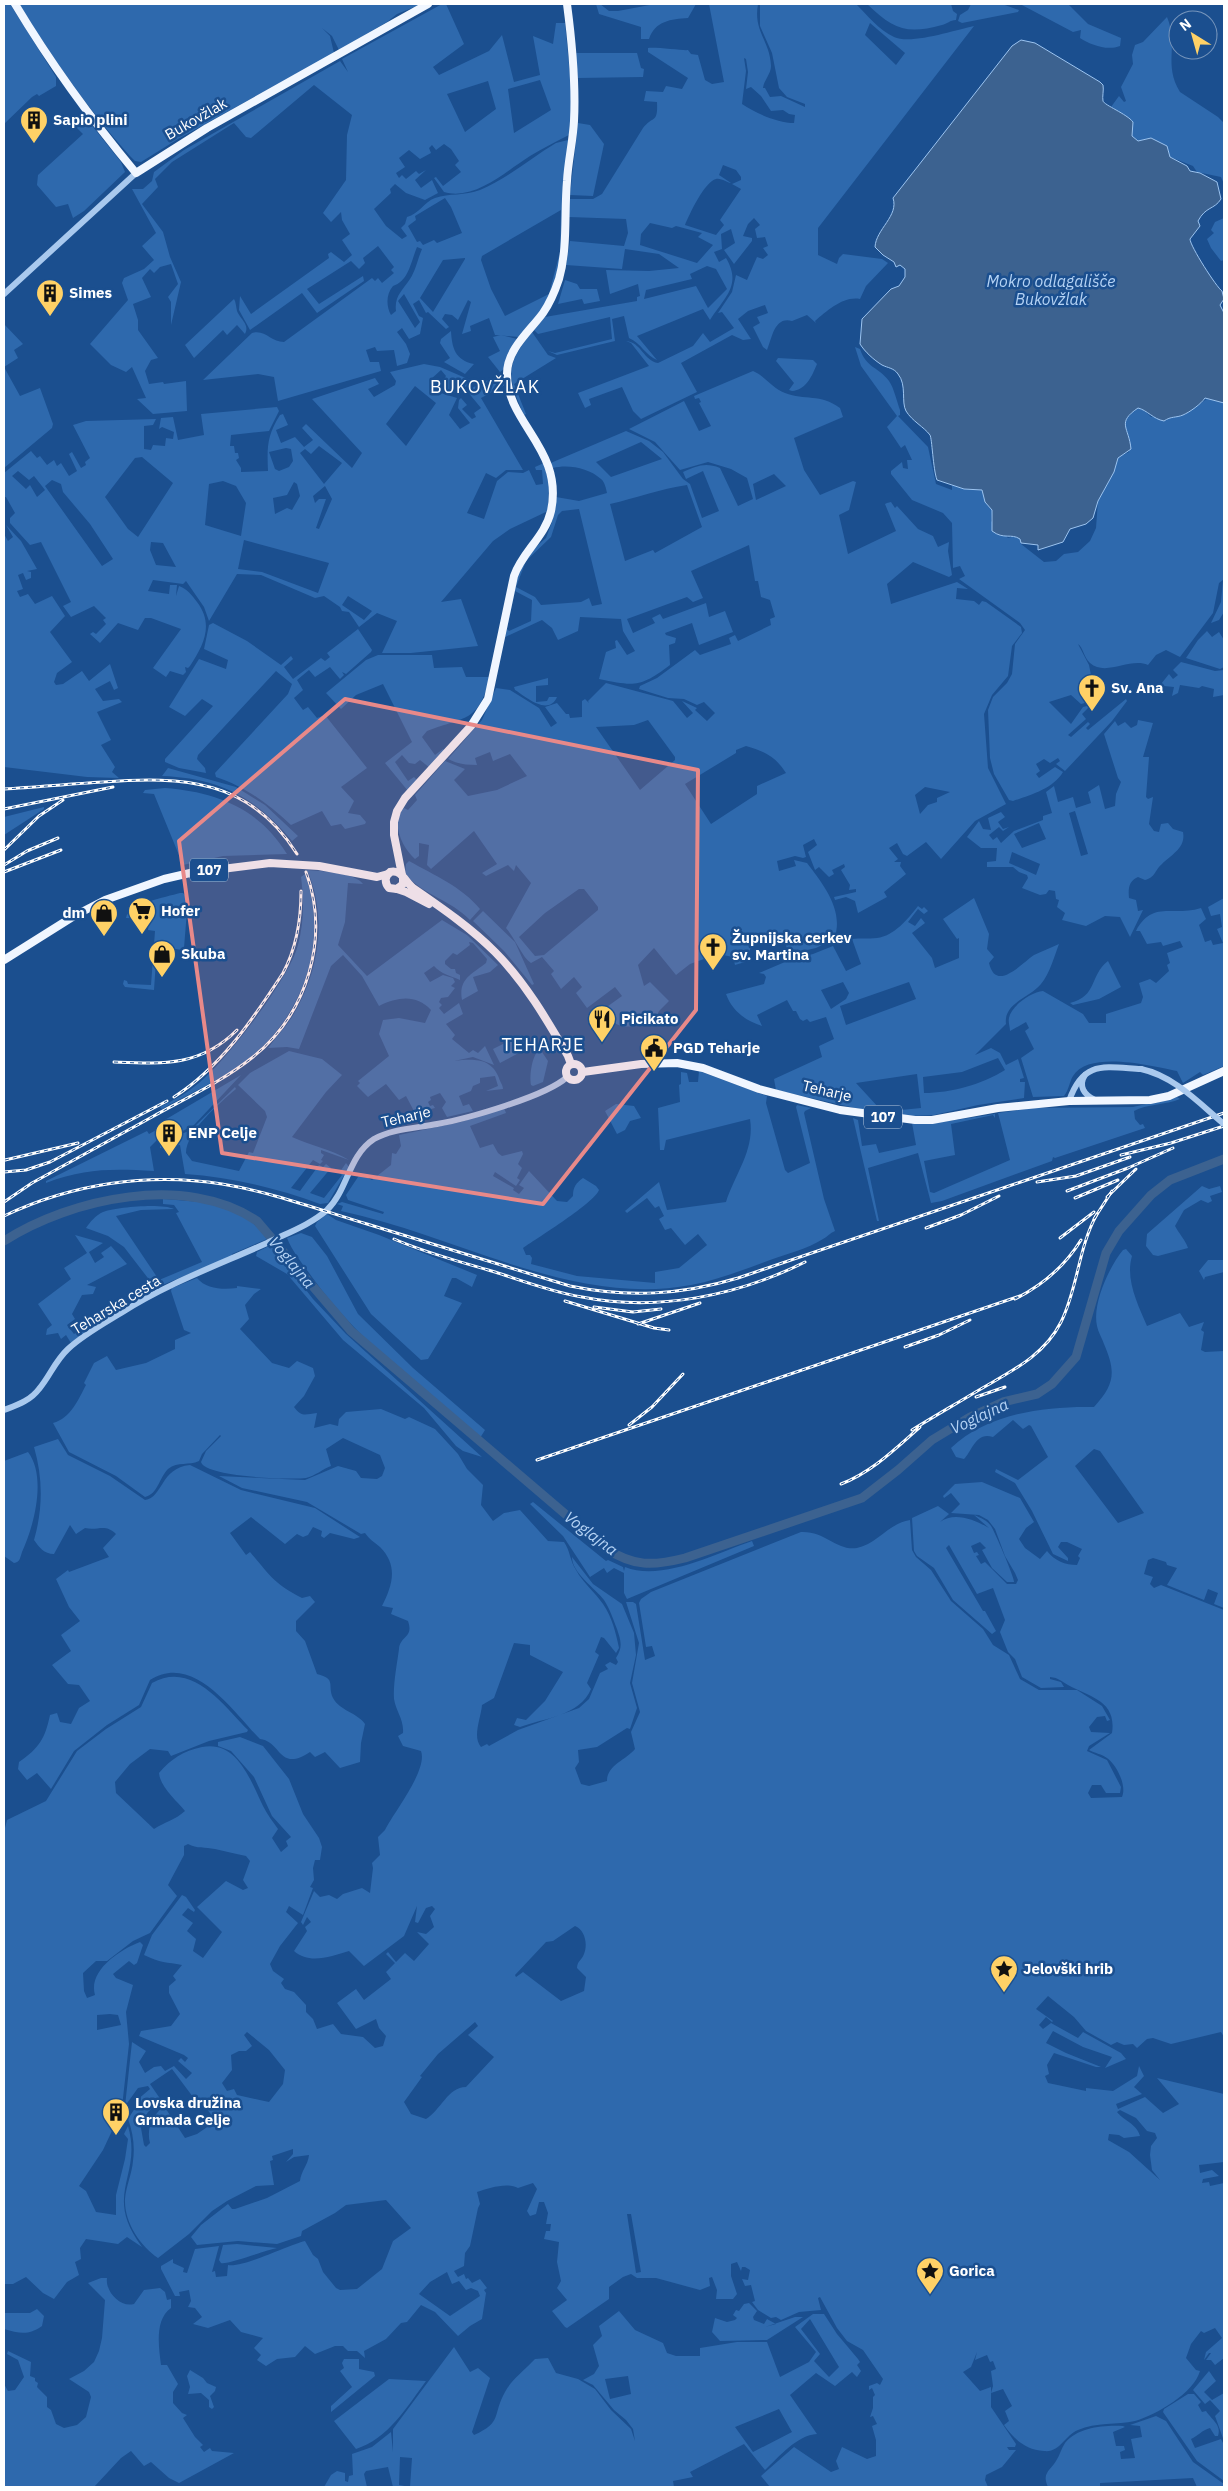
<svg xmlns="http://www.w3.org/2000/svg" width="1228" height="2491" font-family="'IBM Plex Sans',sans-serif">
<rect width="100%" height="100%" fill="#1b4f8f"/>
<g fill="#2e69ad" fill-rule="evenodd">
<polygon points="4,4 10,4 56,77 56,86 39,96 37,94 32,97 4,124"/>
<path d="M19,4H422L397,14L387,22L339,50L332,36L322,28L330,36L334,53L178,139L141,162L135,161L129,155C87,108 52,57 19,4Z"/>
<path d="M442,4H446L464,44L433,67L439,75L489,51L502,35L514,82L540,75L533,36L553,44L556,23H565L571,85V134C557,141 543,148 530,156C506,171 475,201 444,192L434,178L436,177L443,186L461,172L455,165L459,161L451,149L444,144L436,150L432,145L429,148L431,153L420,159L409,150L399,158L405,167L396,173L399,178L402,175L406,179L416,171L419,174L426,170L415,180L421,188L432,180L438,193L425,200L406,193L395,184L390,189L391,193L374,209L386,226L402,239L407,236L401,228L405,224L407,217C419,214 424,202 435,198C449,193 465,196 480,190C507,179 531,158 556,143L568,140L563,249L552,291L547,303L519,337L495,335L489,318L470,326L471,331L462,334L471,302L468,300L458,320L452,315L445,314L442,319L449,327L446,329L428,312L426,313L419,300L413,304L419,316L423,318L420,334L409,339L402,328L397,332L406,344L410,354L407,363L397,366L394,350L377,351L375,347L366,350L370,362H379L381,371L278,401L274,377L258,374L203,380L252,333C265,329 271,342 284,342L372,278L375,281L378,278L382,283L394,273L391,270L394,267L378,246L363,258L365,263L359,269L351,261L307,289L319,304L363,276L364,281L317,313L302,293L250,330L239,310L240,296L251,314L329,258L328,254L331,252L344,262L352,255L342,240L350,234L342,220L341,212L331,222L323,213L346,180L347,135L352,115L314,85L251,138L246,137L234,123L172,162L155,179L158,187L142,204L163,232L170,257L181,282L171,325V302L168,297L178,284L171,264L160,267L154,273L150,269L142,278L151,297L133,304L138,320V330L158,358L151,360L145,371L149,384L163,382L164,384L186,381L187,411L153,414L137,399L146,398L132,367L126,372L111,365L90,344L128,300L122,283L124,278L144,269L154,260L142,246L156,233L132,189H143L152,181L154,172L184,150L340,61L348,72L342,59ZM540,80L551,110L514,133L508,89ZM488,81L496,109L465,132L447,94ZM445,198L451,207L462,233L437,243L434,240L423,245L420,241L417,242L408,226L416,220L415,216ZM561,210L560,252L549,294L505,316L491,289L481,260L482,256ZM417,247L422,249C418,258 416,270 410,279C403,290 394,296 396,311L391,315C386,306 386,294 393,286C409,281 411,261 417,247ZM465,258V259L433,312L420,298L443,260ZM404,294L420,322L415,328L398,301Z"/>
<path d="M596,4H600L609,11H618L655,4H696L688,18C671,19 655,21 649,39H641V27L599,14Z"/>
<path d="M709,4H758C753,32 770,40 771,66C771,74 764,80 763,88H765L770,97L781,96L805,107V104L787,97L779,88L772,53L760,26V4H856C867,15 879,30 894,37C911,45 955,30 974,26L818,228V255L837,264L839,258L843,254L882,259L888,263L866,286L860,299C843,296 827,311 815,321L816,323L807,315L792,321C774,316 772,339 767,350L763,347L753,327L760,323L757,317L768,313L765,305L748,311L738,319L751,339L743,340L732,335L681,363L697,392L641,419L633,411L622,387L589,399L591,405L585,408L578,393L649,366L631,343L626,341C641,342 644,361 658,363L693,346L703,333L710,342L734,328L722,312L718,313L732,292L736,275L747,280L757,257L763,259L768,255L763,248L768,246L765,237L757,238L755,229L760,225L754,218L748,224L743,236L752,238V241L734,264L724,250L735,243L731,229L721,234L722,249L714,252L719,262L726,258C742,285 725,297 710,320L703,309L637,336L657,360C646,356 641,343 629,338L624,316L612,319L615,341L557,355L548,351L555,353L612,339L610,317L538,334L534,330L545,317L637,301V297L640,296L638,284L610,294L606,270L649,271L679,268L659,254L625,249L622,269L566,265L570,241L624,246L628,233L626,219L569,217V199H593L602,194L643,128C653,115 658,124 657,102L644,101L646,91L663,92L666,86L682,89L688,78L648,52V48C657,47 685,51 688,50L691,54L698,55L705,80L712,84L724,82ZM870,23L905,53L896,65L865,35ZM744,58L746,59L748,72L746,89L751,87L761,96L771,111L783,110L789,114L795,115L794,123C778,123 755,113 742,104L746,71ZM723,165L736,170L741,177V180L732,184L741,189L720,220L724,225L716,235L685,225C689,215 705,181 716,179C722,178 727,183 731,183L719,175ZM650,223L672,228L676,226L702,233L698,237L713,245L697,263L640,245L641,234ZM707,266L716,269L727,289L708,308L696,286L644,299L646,290L692,279L690,274Z"/>
<path d="M867,4H951L953,11L957,14L956,20C950,20 947,24 942,25C906,35 893,29 867,4Z"/>
<polygon points="971,4 1002,4 1019,10 1018,12 962,23 958,21 960,15 968,10"/>
<path d="M1020,4H1068L1088,24L1121,38L1120,46C1107,51 1091,45 1080,38L1081,30L1073,32Z"/>
<path d="M1167,17C1179,46 1163,64 1180,92L1218,117L1224,123V184L1221,177L1197,172L1193,166L1170,157L1167,146L1151,138L1138,141L1132,136L1133,122L1111,107L1119,96L1124,102L1126,101L1121,87L1133,64L1132,55L1135,45L1143,42Z"/>
<polygon points="575,53 637,53 641,68 644,69 643,77 578,78"/>
<polygon points="82,122 87,124 90,123 121,162 125,172 84,211 73,218 68,204 56,207 37,185 38,175 83,134 77,128 78,123"/>
<polygon points="578,123 590,125 604,144 593,196 570,195"/>
<polygon points="1224,218 1224,260 1221,261 1211,248 1207,239 1214,233 1211,230 1215,222"/>
<polygon points="565,280 577,284 580,289 597,289 600,301 584,304 582,299 558,304"/>
<path d="M234,299C236,302 236,307 237,311C241,320 250,325 245,334L237,325L227,335L223,330L194,358L185,345Z"/>
<polygon points="4,324 23,344 14,350 18,358 4,367 20,396 40,388 53,424 52,428 4,468"/>
<path d="M451,331C452,348 455,360 474,364L465,374L444,362L450,358L440,343L441,339Z"/>
<path d="M532,332L548,355L556,358L514,384L526,414L524,415C507,377 505,365 532,332Z"/>
<polygon points="501,335 517,339 504,369 500,372 488,357 500,351 493,337"/>
<path d="M855,347L860,349C866,368 879,367 889,381C894,388 897,402 900,410V415L898,416L928,447L936,484L952,490V484L964,489L982,490L985,502L992,510L991,521L1008,538L1015,536L1020,539L1021,544L1044,562L1056,561L1064,554L1078,552L1090,541L1096,528L1098,501L1114,472L1118,457L1129,452C1133,428 1113,426 1138,408L1143,409L1151,417L1184,415L1208,398L1224,403V612L1219,620L1211,623L1221,602L1223,580L1219,583L1213,613L1180,657L1166,650L1156,655L1148,665C1130,657 1106,677 1090,663C1084,658 1083,647 1078,644L1089,665L1096,700L1081,704L1071,695L1049,702L1071,724L1083,707L1091,705L1082,714L1086,719L1068,735L1071,737L1088,722L1090,724L1086,728L1088,730L1126,699L1127,701L1112,721L1065,771L1056,764L1060,761L1058,758L1050,763L1044,759L1036,764L1040,771L1036,774L1039,778L1055,767L1063,772C1053,789 1030,795 1013,801L1009,800L994,774L990,758L988,710L993,697L1007,683L1012,674L1015,644L1025,630L1020,623L959,579L965,576L960,566L953,568L952,523L943,513L912,500L891,474V471L902,462L903,468L908,469L907,460H912L905,445L901,448L887,427L897,416L861,366Z"/>
<path d="M778,358L813,360L817,364C812,376 806,390 792,391L789,390L794,383L776,361Z"/>
<path d="M424,364L440,367L475,382L450,395L442,391L448,385L444,379L446,376L441,370L430,380L441,393L457,398L449,415L460,429L470,423L458,408L459,400L461,398L467,405L462,409L472,419L476,417L474,413L481,408L467,391C478,385 488,377 501,380L505,385L481,398L523,470H506L496,478L486,473L467,513L484,519L497,481L508,472L523,473L529,470L536,485L543,484L542,470H536L535,467L544,463L549,485L548,511L510,529L493,541L441,602L461,599L478,646L411,653H382L397,621L377,613L359,627L349,612L342,611L340,607L324,596L315,598L261,575L237,574L209,621L204,607L186,581L183,584L153,580L148,591L169,594L170,585H177L176,596L179,586C187,589 192,595 197,602C214,624 204,645 190,666L188,668L185,667L186,672L183,675L170,671L166,677L153,668L181,629L151,618H145L138,630L118,623L100,643L90,634L93,632L96,634L106,624L103,620L106,618L94,606L71,617L63,606L71,602L41,542L30,545L10,523V518L15,513L6,497H4V473L31,451L37,458L40,456L47,465L54,460L57,466L61,463L69,476L77,471L69,454L72,452L81,468L86,465L85,462L90,458L73,425L86,421L156,419L153,425L144,426V449L151,450L153,445L165,446L166,438L173,439L174,432L162,427L159,429L161,418L173,417L178,440L204,435L201,414L277,407L279,411L269,431L231,435L230,446H234L235,453H238L239,458L236,460L241,468V472L268,471C267,446 267,436 280,415L283,414L288,425L276,430L281,443L295,437L304,447L313,440L302,428L306,424L352,468L362,453L312,399L375,378L379,384L368,389L374,397L395,385L396,381L390,372ZM415,386L436,403L406,446L386,424ZM319,446L342,463L324,484L300,453L305,449L311,454ZM286,448L291,449L293,461L289,467L279,471L275,469L269,452ZM142,457L173,483L138,537L128,529L105,497L135,458ZM18,471L29,480L34,476L45,490L37,497L30,485L26,489L12,476ZM52,480L61,484L63,492L90,524L113,559L102,566L45,486ZM223,481L236,486L246,503L241,536L205,525L209,484ZM294,482L297,484L300,496L292,510L287,508L275,514L273,498L287,495ZM325,486L332,499L319,529L316,528L326,499H319L315,503L313,496ZM244,540L329,563L318,593L262,572L238,569ZM151,542L163,543L176,567L156,565L150,550ZM348,596L372,611L364,620L342,605Z"/>
<path d="M753,371C765,376 772,388 785,393C805,401 820,393 840,408L843,417L794,438L804,470L820,495L853,481L856,482L849,510L839,515L848,554L896,531L885,504L887,503L891,502L895,508L897,506L918,529L933,536L938,547L949,542L948,551L952,575L949,577L913,562L887,584L891,604L957,582L968,589L957,588L956,599L974,601L979,605L982,601L986,602L1021,627L1022,633L1012,646L1008,676L992,695L984,714L988,768L1006,804L975,821L941,859L926,842L907,856L903,854L897,843L889,848L898,859L894,862H901L900,866L906,874L884,892L887,897L858,913L855,901L846,897L835,900L834,897L856,892V889L849,890L850,885L841,870L845,867L844,864L832,870L834,874L829,877L819,867L815,870L808,852L817,845L814,839L803,845L806,857L803,858L795,856L777,861L779,871L796,866L794,860L807,863C823,884 845,911 834,939L816,948L789,954L783,937L776,933L754,940L745,962L735,965L733,957L718,954L690,964L676,975L654,948L638,965L644,986L650,982L669,1001L659,1011L654,1022C630,1026 620,1033 604,1013L597,1014L622,996L615,987L587,1008L576,993L582,987L574,977L561,989L551,974L554,971L542,957L531,963C522,957 515,938 506,928L531,883L516,865L514,871L508,865L486,876L482,873L497,864L474,831L431,869L427,865L429,845L419,843V856L415,859C402,848 390,822 404,808L408,810L417,800L415,795L445,761L465,769L454,780L468,796L497,790L527,776L510,754L493,761L490,752L475,758L477,765C466,765 458,764 448,759L482,720L496,688L510,690L539,708L551,727L557,723L545,707L557,703L566,714H569L570,718L582,717V701L585,699L589,703L588,701L606,683L673,701L687,718L693,713L682,701L697,708L695,710L707,721L715,713L704,702L697,705L684,699L668,698L639,689L640,686L657,678L695,650L700,655L731,644L729,638L735,635L738,641L771,625L770,619L775,617L770,600L761,597L758,581H755L749,545L691,571L703,598L693,602L687,597L627,619L633,633L655,623L652,618L660,614L663,619L706,603L709,617L725,611L733,632L699,645L692,623L665,633L666,635L676,638L675,643L669,645L670,665C640,688 634,686 599,679L606,652L616,648L615,641L617,640L627,655L635,651L623,631L621,619L580,617L578,631L558,640L552,628L542,620L503,638L518,570L530,552L546,538L552,522L556,497L579,501L607,493C606,489 605,482 601,479C589,468 568,464 553,468L551,463L553,462L626,431L649,441L663,452L683,479L690,484L702,518L719,511L703,471L686,479L683,472C697,466 705,462 720,468L738,506L753,499L747,478L731,469L708,462L680,470L655,442L629,429L684,401L699,431L711,426L699,403L701,402L699,398L695,399L694,396ZM641,442L662,459L611,477L596,462ZM774,474L786,486L756,500L753,484ZM687,485L702,527L655,553L653,550L625,561L610,504C636,498 660,489 687,485ZM579,509L602,604L592,606L589,598L581,602L541,605L535,597L516,587L526,561L551,537L558,515L562,511ZM515,591L532,600L531,621L509,631L507,629ZM648,720L675,757V760L640,790L596,727L634,725ZM746,746C764,751 776,757 786,773L757,786V794L711,824L685,784L736,753V750ZM925,787L950,792L937,798V802L928,805L920,814L915,795ZM579,889H584L598,907V910L544,955L535,956L519,937L545,913Z"/>
<polygon points="6,525 21,541 37,569 27,571 31,572 31,578 26,580 23,573 18,575 23,589 17,591 20,597 28,594 35,604 52,596 65,616 50,632 72,662 57,673 54,682 56,685 63,684 82,671 89,681 110,664 118,688 114,690 110,681 95,689 103,701 119,699 122,702 97,712 111,740 101,745 115,767 112,772 119,778 87,777 4,767 4,534 8,541 13,537"/>
<path d="M213,623L247,641L281,665L291,656L293,659L284,667L293,679L321,658L325,661L330,657L327,653L358,629L372,650L371,652L346,674L342,672L344,675L340,679L330,667L315,677L309,670L297,680L303,690L294,698L303,710L308,707L317,718L325,715L367,768L341,787L354,801L348,813L360,815L366,822L365,824L345,829L341,824L331,826L322,811L291,825C267,803 246,787 216,777L215,773L288,694L292,684L276,671L198,755L197,759L205,768L206,773L179,768L165,762V759L213,706L202,699L185,716L169,707L199,659L226,669L228,660L204,649L209,625Z"/>
<polygon points="1207,631 1212,637 1219,632 1224,640 1224,667 1220,669 1186,658 1198,640"/>
<path d="M378,655H432L434,668L462,667L466,677H490C478,723 466,716 427,731L422,737L435,755L443,749L445,752L430,768L420,760L415,764L409,763L402,755L395,762L408,781L414,777L418,781L408,791L385,763L412,742L383,684L356,695L341,709L326,693L366,660Z"/>
<polygon points="1181,662 1215,671 1224,670 1224,695 1213,697 1214,689 1202,686 1199,688 1180,685 1178,693 1172,696 1174,687 1164,686 1163,694 1161,693 1161,684 1169,674 1173,679 1178,675 1173,670"/>
<path d="M548,678V685L536,686V702L547,701L549,697H557C548,717 525,696 515,690L514,687Z"/>
<path d="M1138,720L1153,723L1143,757H1149L1146,797L1148,799L1153,797L1149,824L1154,831L1159,832L1161,824L1168,823L1173,829L1183,832C1186,848 1172,854 1162,864C1154,871 1156,877 1145,880L1138,877C1129,881 1128,888 1129,898L1136,900L1138,911L1143,910L1130,937L1120,917L1105,916L1086,926L1062,920L1065,913L1057,907L1059,900L1056,899L1055,891L1049,890L1046,894L1040,895L1022,888L1028,878L1027,875L1019,872L1013,867H987V862L996,861L997,848H981L967,837L979,821L983,829L991,830L988,818L1001,812L1005,817L998,822L1003,829L1009,827L1003,831L999,827L989,835L993,840L997,837L1001,843L1014,831L1043,820V816L1052,813L1046,792L1054,786L1058,802L1073,797L1076,808L1091,803L1088,792L1099,785L1105,809L1115,806L1116,794L1121,782L1118,778L1104,734L1115,721L1118,726L1125,722L1131,728L1137,725ZM1075,811L1088,854L1081,856L1069,813ZM1039,823L1046,839L1022,848L1014,834ZM1012,852L1040,864L1036,875L1009,863Z"/>
<path d="M168,768L236,787L265,805L298,836L292,841C256,798 220,778 162,776Z"/>
<path d="M165,788C216,792 259,808 287,854L223,856L183,865L154,794L143,793L145,790Z"/>
<polygon points="44,807 44,809 4,835 4,817"/>
<path d="M409,861C434,875 462,887 480,909L470,920C451,900 423,895 405,874L406,864Z"/>
<path d="M307,870C321,871 356,873 363,884L348,883L345,922L338,945L367,976L442,920L467,935L498,965L490,972L473,977L478,991L462,1000C458,979 472,974 486,963L487,959L473,943L469,942L470,945L457,955L453,953L445,961V964L451,969H455L456,973L460,975V980C451,976 441,974 434,966L424,973L430,982L443,975L453,978L455,982L451,986L455,988L448,997L441,998L439,1002L442,1005L439,1008L444,1014L459,1003L463,1014L446,1024L455,1035L452,1039L469,1053L473,1050L478,1053L485,1046L494,1065L473,1057L454,1061C472,1059 491,1057 499,1078C500,1082 503,1085 503,1089L486,1091L498,1086L495,1076L480,1078V1083L473,1086L471,1091L459,1096L463,1106L469,1104L473,1111L447,1117L442,1108L446,1102L440,1093L430,1097L431,1100L428,1102L430,1106L433,1105L435,1108L415,1113L406,1096L399,1100L386,1084L368,1097L357,1086L360,1083L358,1081L389,1056L379,1034L383,1020L399,1018L425,1023L431,1010C416,994 398,997 379,1006L362,976L343,955L331,966L299,1049L287,1047L268,1048C276,1037 285,1028 292,1017C319,973 328,918 307,870Z"/>
<path d="M305,874C329,941 304,1016 247,1060C221,1080 190,1093 162,1109L160,1107C174,1100 187,1093 199,1083C227,1060 289,979 298,945C304,922 304,901 301,877Z"/>
<path d="M180,893H183L188,898L184,948L182,950L157,946L154,990L125,987L123,984L124,980L127,981L128,984L151,985L155,931L148,930L149,919L126,918C128,904 166,897 180,893Z"/>
<path d="M974,898L989,934L987,949L994,957L989,963C996,993 1022,963 1034,955C1042,951 1051,948 1059,944C1054,957 1050,973 1041,984C1031,997 1003,1003 1006,1024L975,1055L991,1048L1000,1053L1006,1065L1018,1059L1024,1078L1020,1079V1082H1025L1024,1098L978,1105L934,1115L910,1116L855,1108L776,1090L774,1079L822,1057L819,1046L834,1039L826,1017L810,1022L807,1019L803,1021L800,1019L796,1011H793L787,1000L757,1015L762,1026C746,1021 732,1011 726,994L764,984L766,977L764,974L759,973L792,959L813,954L833,946L846,971L861,964L852,939C860,938 868,939 877,938C894,936 908,919 918,906L922,909L924,907L928,911L924,914L918,909L908,922L915,926L921,918L925,923L912,933L932,958L935,968L959,958V938L957,939L943,919ZM843,982L849,993L846,999L831,1009L821,990ZM909,982L916,999L846,1025L840,1006ZM998,1058L1005,1070C983,1084 951,1093 924,1093L923,1077L962,1072ZM917,1074L921,1108L901,1110L879,1108L856,1083Z"/>
<path d="M1224,898V1066L1203,1075L1200,1072L1183,1083L1177,1071C1152,1066 1089,1050 1073,1076C1070,1080 1069,1090 1064,1096L1033,1097L1021,1058L1034,1049L1025,1031L1029,1028L1026,1022L1010,1031C1010,1027 1008,1022 1009,1018C1011,1006 1031,992 1043,991L1083,1014L1089,1023H1106V1014L1141,1003L1143,997L1139,983L1150,979L1156,983L1169,971L1167,965L1170,963L1167,953L1183,947L1180,941L1163,946L1161,942L1147,944L1140,931H1136C1152,900 1173,917 1201,908L1206,919L1199,925L1205,942L1211,940L1213,945L1223,943L1217,929L1222,927L1220,914L1211,916L1208,907Z"/>
<polygon points="483,911 515,942 534,984 532,985 504,951 473,921"/>
<path d="M1108,961L1121,987L1099,999L1073,1005L1070,1003C1098,996 1089,976 1108,961Z"/>
<polygon points="521,1035 528,1048 500,1063 493,1049"/>
<path d="M540,1049L548,1061L543,1082L533,1086L531,1085C529,1076 532,1054 540,1049Z"/>
<path d="M289,1051L322,1059L342,1075L326,1092L292,1137C311,1146 331,1149 349,1160L321,1150V1153L324,1155L321,1160L323,1161L320,1164L313,1160L291,1188L300,1191L319,1165L323,1167L326,1164L331,1168L310,1193L324,1198L342,1175L339,1173L346,1163L349,1167L328,1203L320,1204C277,1188 231,1177 185,1174L180,1145L160,1148V1143L191,1130L235,1087L236,1089C221,1102 186,1131 186,1153L192,1161L239,1171L249,1152L253,1153L267,1117L265,1111L238,1085L250,1073Z"/>
<path d="M699,1071L767,1096L766,1103L785,1170L788,1173L810,1163L796,1107L797,1105L811,1108L805,1111L804,1113L824,1199L835,1231C830,1233 827,1237 823,1239C807,1249 787,1254 770,1260C745,1269 718,1280 691,1285C572,1307 456,1235 341,1211L343,1206L337,1204L342,1202L383,1214L384,1212L348,1200L346,1195L360,1174L372,1180L391,1165L392,1153L396,1154L401,1146L399,1135L461,1122L504,1108L506,1113L470,1126L480,1148L493,1144L498,1153L502,1156L522,1151L523,1154L518,1164L522,1168L517,1178L520,1180L516,1186L495,1172L493,1176L514,1188L513,1190L519,1194L524,1188L519,1185L529,1171L557,1201L567,1202L573,1196C573,1187 576,1183 583,1178L596,1186L599,1190C594,1203 539,1237 523,1248L526,1255H530L532,1258L531,1264L577,1276L655,1283V1272L679,1268L707,1245L698,1234L685,1245L671,1228L665,1230L659,1219L664,1216L659,1206L655,1208L647,1198L627,1213L625,1211L659,1182L667,1210L726,1202C735,1174 755,1150 750,1119L666,1140L664,1150H660L658,1108L680,1102L679,1085L681,1084V1072L687,1073L689,1082H698Z"/>
<path d="M241,1075L194,1125L179,1133L156,1138L157,1140L150,1147L154,1171C112,1169 86,1168 46,1183V1181L147,1131L149,1134L165,1125L163,1121Z"/>
<path d="M1177,1097L1180,1099C1166,1105 1146,1104 1134,1111L1135,1119L1140,1125L1143,1124L1145,1128L1055,1158L1053,1157L1052,1161L942,1201L931,1203L918,1153L868,1168L879,1221H877L853,1118L858,1120L862,1146L876,1144L879,1153L916,1145L912,1123H935L995,1114V1118L993,1115L951,1124L955,1155L924,1161L930,1192L934,1193L1010,1160L998,1113L1034,1108L1133,1107Z"/>
<polygon points="616,1104 634,1106 641,1118 630,1121 625,1130 617,1134 605,1111"/>
<path d="M1202,1186L1209,1189L1220,1186L1222,1192L1210,1196L1212,1201L1208,1203L1201,1200L1184,1210L1175,1226C1179,1234 1185,1239 1188,1248L1158,1256L1153,1255L1146,1246L1147,1234Z"/>
<path d="M163,1199C203,1202 241,1202 267,1239L232,1254V1256L160,1286H154L124,1247L108,1236L86,1228C90,1222 96,1215 103,1212C116,1207 162,1203 174,1209L141,1210L116,1216L159,1280L202,1262L176,1213L179,1212L174,1205L163,1204Z"/>
<polygon points="327,1214 336,1220 379,1235 477,1275 472,1287 456,1278 452,1278 444,1296 462,1303 428,1359 421,1360 371,1314 315,1226 317,1222"/>
<path d="M301,1233L312,1237L327,1256L358,1314L413,1368L485,1430L480,1438C421,1388 357,1340 312,1277C303,1264 293,1253 287,1238Z"/>
<polygon points="75,1235 103,1243 89,1252 95,1263 104,1257 101,1253 111,1246 127,1264 87,1285 96,1287 93,1294 82,1295 72,1314 75,1319 67,1325 74,1334 83,1328 84,1333 71,1343 66,1335 61,1339 58,1333 46,1335 47,1329 52,1325 38,1304 71,1279 64,1268 87,1253"/>
<polygon points="271,1245 313,1299 346,1334 482,1457 463,1451 456,1446 424,1408 343,1340 287,1274 256,1256 257,1252"/>
<path d="M1126,1249L1132,1256C1125,1279 1138,1305 1147,1326L1180,1313L1189,1327L1204,1322L1201,1330L1204,1332L1201,1350L1205,1352L1224,1351V1608L1214,1604L1218,1593L1208,1589L1204,1600L1167,1585L1177,1568L1167,1565L1166,1562L1153,1558L1148,1560L1144,1574L1153,1577L1150,1584L1154,1588L1161,1585L1224,1610V2037L1221,2032L1171,2044L1153,2038L1147,2039L1137,2048L1133,2044L1124,2045L1117,2042L1111,2045L1086,2031L1074,2017L1048,1996L1036,2009L1053,2021L1052,2022L1046,2017L1039,2025L1043,2029L1051,2023L1078,2038L1083,2032L1121,2053L1126,2059L1105,2068L1112,2057L1083,2047L1053,2031L1046,2043L1066,2053L1101,2067H1096L1054,2053L1047,2065L1049,2074L1045,2076L1048,2083L1086,2091V2088L1113,2091L1137,2076L1139,2066L1144,2076L1134,2087L1142,2094L1116,2104L1118,2109L1145,2097L1163,2113L1179,2104L1157,2078L1224,2094V2162L1199,2165L1200,2173L1212,2170L1219,2176L1203,2179L1202,2183L1209,2182L1210,2186L1224,2183V2358L1215,2365L1211,2360H1206L1211,2353H1209L1204,2360L1206,2352L1222,2338L1215,2328L1204,2333L1201,2331L1191,2344L1186,2358L1196,2370L1200,2371C1194,2393 1156,2415 1135,2421C1117,2425 1096,2422 1078,2430C1065,2435 1060,2453 1044,2451C1025,2450 1014,2439 1004,2425L1009,2421L1005,2411L1012,2406L1003,2389L991,2393L993,2386L991,2371L996,2369L993,2361L990,2362L987,2355L975,2360L977,2352L971,2367L963,2372L980,2391L991,2387V2407L1016,2444L1015,2447H1007L1009,2450H1016L1002,2467L986,2475L985,2480L988,2487H770L761,2476L794,2447L831,2472L839,2469L836,2461L842,2447L867,2459L876,2456V2440L872,2426L877,2424L873,2416L870,2417L873,2408V2397L875,2395L872,2388L869,2390V2386L877,2383L880,2385L883,2379L863,2350L847,2341L837,2328L820,2297L818,2298L821,2310L799,2312L781,2320L776,2317L771,2318L758,2310L752,2302L755,2301L751,2285L745,2286L742,2279L748,2280L750,2270L745,2267H742L741,2271L737,2262L731,2264V2276L737,2294L733,2299H716L717,2290L712,2277L709,2278L710,2286L700,2290L656,2278H637L631,2274L623,2277L609,2287V2299L567,2328L565,2327L552,2311L567,2300L557,2288L561,2281L557,2262L559,2242L544,2239L546,2231H550L551,2224H546L548,2213L544,2202H539L536,2214L530,2216L527,2211L537,2189L533,2183L518,2188C507,2182 489,2188 477,2192L480,2204L478,2208L470,2246L465,2253L464,2266L454,2271L458,2277L464,2274L466,2279L468,2278L472,2283L480,2279L487,2288L484,2290L486,2293L482,2319L470,2326L458,2336L435,2312L421,2305L407,2322L401,2323L386,2339L364,2351L365,2358L357,2351H348L343,2346H335L315,2354L305,2346L295,2357L277,2359L266,2366L257,2360L261,2355L254,2348L263,2338L241,2332L230,2320L208,2328L193,2324L202,2317L195,2308L188,2307L191,2301L189,2290L179,2292L180,2296H175L161,2269V2266L173,2259V2263L184,2268L183,2272L187,2273L195,2249L219,2246L212,2272L215,2271L216,2277L227,2276L228,2265C243,2268 288,2245 305,2241L313,2255L318,2259L323,2272L336,2288L340,2290L357,2289L382,2269L393,2241L411,2228L386,2200L346,2205L335,2213L302,2231L301,2236L277,2244L238,2241L197,2245L191,2237L201,2225L228,2204L232,2209H235L267,2198L300,2181C301,2171 308,2165 309,2155L294,2157L286,2162L293,2154V2149L272,2156L273,2160L270,2161L274,2185L256,2186L227,2201L212,2211L189,2234L158,2258C140,2246 124,2222 125,2199C126,2186 132,2174 133,2161C135,2147 133,2132 128,2119L139,2102L137,2100L150,2089L148,2086L138,2088L125,2106L132,2042L146,2051L139,2062L145,2073L154,2067L161,2066L165,2071L174,2066L186,2079L192,2073L178,2061L181,2058L185,2062L188,2058L184,2055L139,2036L141,2031L171,2026L180,2014L169,1993V1986L176,1980L173,1976L182,1965C167,1962 160,1963 144,1955L152,1935L182,1895L186,1897L195,1910L194,1912L188,1908L182,1915L193,1923L187,1931L196,1939L193,1951L203,1958L222,1932L197,1907L226,1881L243,1890L248,1888L243,1880L250,1861L246,1856C235,1854 225,1851 215,1849C205,1847 197,1849 188,1844L184,1846V1855L168,1885L177,1896L150,1933L133,1941L107,1961H96L83,1973L84,1991L87,1998L95,1995C88,1971 119,1950 140,1942L143,1945L137,1963L134,1965L129,1961L113,1974L116,1978L133,1985L126,2012L129,2044L122,2107L119,2106L116,2114L119,2116L103,2150L79,2186L86,2191L96,2212L116,2215V2195L125,2159L128,2139L124,2134L128,2126C143,2177 102,2193 142,2247L127,2237L118,2244L86,2239L80,2248L81,2259L75,2262L79,2275L67,2282L54,2299L43,2293L26,2277L13,2284H4V1832L7,1820L46,1801L77,1751L106,1729L141,1707L152,1683C192,1660 223,1705 248,1730L247,1732L209,1741L171,1756L168,1751L150,1749L130,1764L115,1782L116,1793L154,1829C165,1822 175,1820 185,1811C177,1801 160,1787 159,1773C171,1759 183,1751 202,1747C238,1740 251,1782 263,1806C267,1814 273,1822 278,1829L272,1838L281,1852L288,1846L286,1841L291,1837L272,1816L254,1777L231,1751L218,1746V1742L240,1737L263,1746L289,1779L303,1814L319,1838L322,1847L320,1860H315L313,1868L314,1880L310,1887L313,1888L303,1915L289,1906L286,1912L298,1923L280,1946L270,1964L273,1971L284,1979L281,1983L285,1989L294,1992L306,2005V2012L313,2019L317,2029L333,2024L341,2034L363,2037L375,2048L383,2046L386,2036L379,2028L376,2019L356,2029L337,2003L356,1989L364,2000L391,1979L386,1972L395,1963L386,1954L388,1952L396,1962L405,1953L414,1961L429,1944L417,1932L426,1934L434,1927L430,1916L435,1909L432,1906L426,1908L418,1923L415,1922L417,1906L404,1936L364,1966L349,1951C331,1956 310,1965 294,1951L307,1931L305,1927L311,1922L307,1917L303,1925L301,1922L314,1891L320,1897L329,1895L337,1899L343,1894L362,1888L370,1893L373,1868L372,1863L380,1855L378,1837L385,1830C394,1812 428,1770 421,1751L403,1746L398,1736L403,1733C404,1719 396,1712 394,1699C393,1684 397,1664 399,1649C400,1636 414,1638 408,1621L391,1614L393,1608L382,1606C392,1586 399,1566 380,1547C374,1542 369,1539 365,1533L361,1534L307,1502L242,1488L219,1476L305,1480L338,1466L356,1471L361,1478L377,1479L382,1476L385,1468L380,1455L343,1438L326,1449L331,1466C323,1469 315,1476 306,1478C289,1480 205,1477 201,1462L206,1451L221,1436L220,1435L202,1454L199,1461C189,1466 178,1461 168,1469C159,1478 158,1494 145,1497L116,1476L69,1452L53,1423C71,1418 78,1400 86,1385L84,1383L94,1363L107,1356L116,1370L146,1363L175,1349V1340L191,1333L184,1330L171,1291L172,1288L197,1278C206,1289 223,1290 237,1288V1286L261,1289L254,1294L245,1305L249,1319L240,1329L272,1363L289,1368L297,1361L313,1368L315,1376L304,1396L294,1407C302,1418 306,1414 317,1413L314,1428L330,1424L338,1426L339,1419L346,1412L381,1409L405,1419L409,1417L435,1429L458,1454L467,1469L483,1485L481,1505L493,1521L504,1513L520,1510L548,1541L564,1542C570,1550 570,1561 576,1570C583,1583 595,1592 603,1604C612,1617 616,1633 619,1648L616,1653L604,1638L601,1637L595,1652L599,1655L587,1683L591,1689C580,1716 544,1718 520,1727L514,1725L517,1718L526,1720L545,1701L563,1672L530,1655V1645L514,1643L494,1698L482,1705C481,1718 472,1737 481,1747L487,1744L489,1746L518,1730L579,1708L589,1699L600,1673L608,1669L605,1665L610,1662L616,1665L618,1662L616,1658C623,1647 621,1641 617,1629C613,1619 610,1609 604,1600C595,1588 572,1573 572,1557L593,1584L622,1604L634,1633L636,1655L630,1683L637,1708L630,1729L627,1728L597,1747L578,1750L579,1762L575,1768L581,1784L589,1786L607,1781C607,1765 626,1760 635,1749L631,1732L640,1712L632,1683L639,1643L626,1602H633L636,1604L645,1660L655,1656L652,1646L646,1647L639,1603L641,1599L651,1592L801,1532C826,1531 836,1551 857,1548C877,1544 889,1523 910,1520L912,1550L916,1557L931,1570L951,1601L983,1629L993,1645L1009,1655L1020,1679L1039,1690H1077L1102,1706L1110,1720L1107,1721L1105,1716L1097,1717L1089,1727L1091,1732L1110,1733L1089,1746L1087,1751L1107,1760L1121,1787L1120,1793H1106L1101,1785H1092L1088,1793L1091,1798L1122,1797C1127,1786 1117,1765 1107,1758C1102,1754 1094,1753 1089,1750L1112,1733C1117,1700 1089,1697 1068,1685C1061,1681 1059,1678 1050,1677V1679L1061,1682L1064,1687L1041,1688L1022,1677L1015,1659L1008,1652L1000,1632L1005,1620L993,1588L977,1594L949,1545L946,1548L983,1611H985L996,1631L992,1634L953,1600L934,1568L917,1556L914,1551L912,1518L938,1506L949,1514L940,1522C954,1511 976,1520 989,1528L974,1515C981,1518 987,1520 991,1526C995,1532 1015,1579 1014,1582H1007L992,1568L982,1550L986,1548L980,1542L971,1546L974,1553L977,1552L979,1555L976,1556L981,1564L985,1562L1007,1584H1016L1018,1580L1015,1573L1005,1556L995,1529L988,1520L979,1515L951,1513L960,1504L951,1493L944,1498L943,1496L955,1484L982,1482L1020,1498L1034,1522L1026,1528L1019,1539L1025,1548L1040,1559L1047,1551C1055,1561 1065,1565 1077,1565L1080,1558L1078,1556L1082,1549L1067,1542H1061L1058,1547L1068,1558V1561L1053,1554L1032,1511L1015,1483L995,1472L996,1469L1018,1480L1048,1457L1031,1426L1029,1425L1023,1429L1013,1420L993,1437C976,1431 972,1451 964,1459L956,1457L951,1448C988,1413 1046,1406 1094,1407C1115,1384 1116,1372 1104,1344C1102,1338 1098,1332 1097,1326C1092,1304 1109,1267 1123,1250ZM1094,1449L1100,1451L1144,1513L1118,1523L1075,1466ZM575,1926C585,1930 588,1944 584,1954C582,1960 577,1961 577,1968L586,1977L584,1991L561,2001L523,1972L516,1977L515,1975L546,1942L553,1941ZM110,2014L118,2015L121,2025L97,2030V2015ZM475,2022L478,2026L468,2035L494,2057L466,2087C448,2087 441,2110 426,2119L411,2114L404,2102L422,2077L420,2076L438,2054ZM247,2032L269,2050L285,2070L283,2084L269,2102L237,2095L234,2089L227,2091L222,2083L232,2070L231,2055L239,2051H246L252,2046L244,2035ZM172,2069L199,2105L203,2104L216,2121L197,2134L185,2138L164,2106C153,2115 146,2128 150,2143L146,2147L144,2145L141,2128L144,2119L148,2112L161,2100L150,2084ZM1120,2110L1136,2118L1147,2131L1155,2133L1157,2138L1151,2146L1150,2155L1152,2170L1160,2180L1129,2152L1108,2140L1109,2134L1119,2135L1124,2138L1140,2136C1137,2124 1123,2120 1117,2112ZM627,2214H631L641,2272L636,2273ZM447,2272L452,2284L459,2281L466,2290L471,2288L478,2291L480,2296L450,2316L419,2294L430,2282Z"/>
<polygon points="1208,1260 1224,1260 1224,1272 1205,1277 1204,1280 1199,1271"/>
<path d="M58,1439L68,1455L110,1476L145,1500C163,1498 160,1468 190,1465L241,1490L315,1508L360,1537L354,1539L330,1533L324,1538L321,1536L322,1531L313,1527L308,1535L303,1537L297,1534L285,1544L251,1517L230,1533L246,1555L250,1552C270,1575 273,1583 302,1598L310,1596L315,1602L296,1621V1631L305,1641L317,1674C337,1679 327,1685 333,1698C340,1711 358,1713 365,1724L361,1743L360,1762L340,1768L325,1752L315,1757L310,1752C279,1773 281,1741 260,1739C233,1712 194,1652 150,1680L139,1705L107,1725L74,1751L51,1789L37,1773L27,1780L18,1769L19,1762C39,1748 45,1739 50,1715L57,1713L60,1722L71,1724L79,1708L90,1701L79,1685L68,1684L52,1665L71,1651L61,1635L80,1621L69,1607L56,1579L68,1570L69,1572L109,1557L103,1548L116,1534C105,1523 98,1531 85,1528L76,1534L70,1525L54,1554C44,1554 39,1547 34,1540C43,1509 43,1478 34,1447Z"/>
<path d="M28,1452C47,1477 34,1526 22,1552C20,1558 20,1562 14,1563L4,1556V1461Z"/>
<path d="M533,1502L606,1561L608,1560L623,1567L624,1571L625,1567C662,1582 717,1553 752,1541L754,1546L627,1599L624,1593V1573L614,1568L607,1573L604,1568L590,1577L563,1536L530,1504Z"/>
<path d="M237,2244L277,2248C266,2250 227,2265 221,2263L219,2260L223,2245Z"/>
<path d="M101,2278H107C105,2291 120,2308 134,2304L144,2290L160,2288L165,2292L167,2300L171,2299V2308C154,2320 159,2348 161,2365H167L178,2384L173,2392V2403L182,2413L187,2415L183,2418L195,2437L203,2445L200,2447L204,2452L210,2448L212,2451L234,2453L179,2483L169,2478L151,2462L144,2466L131,2451L121,2458L94,2487H4V2384L8,2391L15,2390L24,2377L18,2360L7,2354L8,2351L31,2362L30,2376L35,2378V2381L38,2383L37,2387L47,2397V2407L51,2410L56,2424L64,2428L77,2425L86,2417L91,2397L89,2392L69,2379L84,2371L94,2362L99,2351L102,2338L105,2300L88,2283Z"/>
<polygon points="749,2303 757,2311 753,2317 754,2320 764,2324 767,2319 776,2324 765,2327 795,2317 803,2317 767,2340 720,2341 712,2332 715,2318 727,2322 735,2320 737,2318 733,2315 736,2310 739,2311 744,2304"/>
<path d="M37,2309L44,2316L42,2326C28,2336 19,2333 4,2329V2313H30Z"/>
<path d="M619,2311L635,2330L663,2343L667,2353L676,2356H700V2348L737,2342H767L780,2377L809,2362L816,2352L795,2327L813,2314H824L837,2334L858,2359L860,2362L857,2365L861,2371L857,2377L852,2372L835,2386L816,2373L790,2395L817,2434C797,2435 779,2457 765,2470L744,2444L690,2472L693,2477L673,2481L674,2487H393L388,2467L366,2471L364,2474L367,2487H324L331,2475L337,2471L345,2473V2481L348,2482L349,2476L353,2475L352,2454L372,2447L391,2432L393,2452V2429L454,2347L470,2372L478,2368L490,2378L472,2432L474,2435C503,2422 492,2415 505,2392C510,2382 523,2371 532,2362L535,2359L548,2358L556,2373L578,2379L595,2389L611,2410L631,2429L635,2441L633,2429L626,2420L614,2410L593,2385L583,2380L594,2374L599,2366L593,2345L602,2336L599,2326ZM810,2319L839,2367L829,2377L814,2361L820,2354L801,2329ZM628,2376L631,2394L610,2399L605,2379ZM779,2409L792,2432L753,2452L735,2427ZM400,2457L412,2458L410,2487L399,2485Z"/>
<polygon points="344,2359 359,2359 359,2369 374,2372 375,2376 331,2412 331,2406 352,2387 340,2371 344,2368 342,2363"/>
<polygon points="190,2370 203,2378 207,2383 216,2387 215,2391 210,2396 214,2407 212,2409 209,2407 209,2400 201,2393 188,2394 190,2387 187,2376"/>
<polygon points="1209,2371 1216,2381 1204,2392 1212,2400 1224,2393 1224,2441 1215,2416 1220,2411 1210,2400 1205,2404 1193,2390"/>
<path d="M389,2379L426,2381C407,2407 388,2439 356,2449L334,2421Z"/>
<path d="M1188,2394H1194L1201,2402L1198,2405L1202,2412L1206,2411C1211,2419 1222,2425 1218,2436H1215L1210,2428C1202,2430 1198,2436 1191,2439L1195,2448L1221,2439L1224,2445V2481L1197,2461L1163,2412L1164,2409Z"/>
<path d="M1156,2416L1166,2421L1193,2462L1224,2484V2487H1197L1193,2478L1100,2483V2487H1048C1042,2473 1049,2472 1056,2461C1060,2455 1061,2449 1065,2443C1078,2427 1104,2425 1123,2426L1125,2427L1113,2432L1116,2446H1124L1125,2450L1120,2452L1121,2459L1135,2458L1131,2439L1142,2437L1140,2426L1130,2425Z"/>
</g>
<path fill="#3c6290" stroke="#9cc4f0" d="M1021,40L1035,43L1100,82L1103,85C1104,90 1102,97 1103,101C1104,105 1127,114 1133,122L1132,136L1138,141L1151,138L1167,146L1170,157L1187,166L1190,171L1200,173L1217,182L1221,199C1214,210 1206,206 1198,221L1200,226L1190,239C1190,246 1217,288 1222,291L1224,299L1220,305L1224,313V403L1205,398C1201,404 1190,412 1183,415C1176,418 1171,416 1164,421C1153,419 1147,410 1138,408C1116,423 1129,427 1131,449L1118,458L1114,472L1098,501L1093,518L1086,524L1070,529L1063,542L1038,550V545L1021,543L1020,539C1011,533 1004,540 992,531V510L985,502L982,490L964,489L937,480C933,469 932,438 930,435C924,427 912,421 906,411C901,402 907,385 898,374C894,368 888,368 882,365C874,360 865,352 860,344L862,319L891,289L899,286L905,277V269L900,265L896,267L894,262L883,255L875,247C876,229 899,216 893,198L1012,46Z"/>
<g fill="none" stroke-linecap="round" stroke-linejoin="round">
<path stroke="#3c6290" stroke-width="9" d="M4,1241C71,1198 187,1173 257,1221L351,1331L605,1548C634,1567 653,1566 685,1558L862,1498L898,1470L932,1440L970,1417L1003,1402L1037,1394L1052,1384L1076,1357L1106,1253L1119,1231L1151,1195L1170,1180L1224,1159"/>
<g stroke="#a9c9ee" stroke-width="6">
<polyline points="4,294 136,173"/>
<path d="M1085,1075C1078,1086 1084,1095 1095,1100"/>
<path d="M1069,1101C1083,1060 1104,1067 1141,1069"/>
<path d="M4,1410C17,1405 30,1401 39,1389C50,1376 55,1361 68,1349C83,1335 103,1324 121,1313C166,1284 218,1265 267,1243C287,1233 310,1225 327,1210C348,1190 348,1156 374,1139C391,1129 417,1128 437,1124C466,1119 547,1096 567,1077"/>
</g>
<g stroke="#f0f6ff" stroke-width="8">
<path d="M15,4C51,64 91,119 136,173L207,128L428,4"/>
<path d="M402,875L394,835V822L397,811L405,798L471,726L488,699L514,576C522,552 545,537 551,511C564,449 507,424 507,374C507,349 530,331 543,313C550,303 555,291 559,279C568,247 564,214 567,181C568,161 573,141 574,121C576,82 572,42 567,4"/>
<path d="M403,877V884L397,889L389,888C384,882 385,876 390,872C402,869 405,882 413,888C442,908 471,928 495,952C525,982 547,1020 568,1056L571,1064"/>
<polyline points="397,889 406,892 429,904"/>
<polyline points="4,960 74,916 105,900 164,879 190,873 270,863 319,866 377,877 388,874"/>
<circle cx="574" cy="1072" r="8"/>
<polyline points="583,1072 641,1064 677,1063 703,1068 759,1089 840,1110 915,1120 932,1120 998,1108 1069,1101 1150,1100 1169,1096 1224,1071"/>
</g>
<g stroke="#fff" stroke-width="3">
<g id="rail">
<path d="M4,789C37,787 70,784 103,782C183,776 250,779 297,854"/>
<polyline points="4,809 113,787"/>
<polyline points="4,850 39,816 63,800"/>
<polyline points="4,865 27,851 58,838"/>
<polyline points="4,872 61,850"/>
<path d="M114,1062C162,1064 200,1067 237,1030"/>
<path d="M174,1097C221,1067 253,1019 283,973C297,947 301,920 301,891"/>
<polyline points="1121,1155 1171,1143 1224,1126"/>
<polyline points="5,1160 78,1143"/>
<polyline points="4,1172 26,1170 50,1162 167,1101"/>
<polyline points="1037,1182 1076,1176 1130,1157"/>
<polyline points="1067,1191 1128,1168 1173,1148"/>
<polyline points="1107,1197 1136,1169"/>
<polyline points="1075,1198 1118,1180"/>
<path d="M4,1202L32,1183C72,1161 112,1139 152,1117C186,1098 223,1081 253,1057C308,1013 330,937 306,872"/>
<path d="M4,1216C71,1184 148,1172 222,1184C271,1192 320,1210 367,1224C435,1245 503,1266 570,1286C629,1298 681,1295 738,1278L1224,1113"/>
<polyline points="1094,1219 1112,1191"/>
<polyline points="926,1228 961,1215 999,1196"/>
<polyline points="1060,1238 1094,1212"/>
<path d="M394,1239C426,1253 461,1262 495,1272C523,1281 552,1292 582,1297C657,1312 737,1296 805,1262"/>
<path d="M1015,1299C1043,1285 1065,1266 1081,1240"/>
<polyline points="565,1301 654,1328 669,1330"/>
<polyline points="594,1307 633,1312 661,1309"/>
<polyline points="638,1324 700,1303"/>
<polyline points="905,1347 939,1335 970,1320"/>
<polyline points="976,1397 1005,1387"/>
<polyline points="629,1425 652,1407 683,1374"/>
<path d="M912,1430C933,1417 954,1405 974,1393C1007,1373 1043,1358 1061,1322C1078,1288 1078,1248 1097,1214"/>
<polyline points="537,1460 1020,1296"/>
<path d="M841,1484C872,1472 895,1449 920,1427"/>
</g>
</g>
<use href="#rail" stroke="#1b4f8f" stroke-width="1" stroke-dasharray="4" stroke-linecap="butt"/>
<path stroke="#a9c9ee" stroke-width="6" d="M1141,1069C1174,1076 1199,1103 1224,1124"/>
</g>
<path fill="#e88989" fill-opacity="0.2" stroke="#e88989" stroke-width="4" stroke-linejoin="round" d="M345,699L698,770L696,1010L543,1204L222,1153L179,841Z"/>
<defs>
<g id="building-pin" transform="scale(1.4375)"><path d="M0 17L-7.5 6A9.5 9.5 0 1 1 7.5 6Z" fill="#ffd166" stroke="#1b4f8f"/><path d="M-4-6H4V6H1V3H-1V6H-4ZM-2.5-4.3h1.7v1.8h-1.7ZM.8-4.3h1.7v1.8H.8ZM-2.5-1h1.7V.8h-1.7ZM.8-1h1.7V.8H.8Z" fill="#111"/></g>
<g id="church-pin" transform="scale(1.4375)"><path d="M0 17L-7.5 6A9.5 9.5 0 1 1 7.5 6Z" fill="#ffd166" stroke="#1b4f8f"/><path d="M-1.2-6h2.4v3.5h3.3v2.4h-3.3V6h-2.4V-.1h-3.3v-2.4h3.3Z" fill="#111"/></g>
<g id="supermarket-pin" transform="scale(1.4375)"><path d="M0 17L-7.5 6A9.5 9.5 0 1 1 7.5 6Z" fill="#ffd166" stroke="#1b4f8f"/><path d="M-6-5.5h2.5l.6 2H6L4.5 2H-2.5L-4.4-4H-6ZM-1.5 3.2a1.3 1.3 0 1 0 .1 0ZM3 3.2a1.3 1.3 0 1 0 .1 0Z" fill="#111"/></g>
<g id="shop-pin" transform="scale(1.4375)"><path d="M0 17L-7.5 6A9.5 9.5 0 1 1 7.5 6Z" fill="#ffd166" stroke="#1b4f8f"/><path d="M-5-2.5h2.3a2.7 3.5 0 0 1 5.4 0H5L5.5 6h-11ZM-1.5-2.5h3a1.5 2.3 0 0 0-3 0Z" fill="#111"/></g>
<g id="restaurant-pin" transform="scale(1.4375)"><path d="M0 17L-7.5 6A9.5 9.5 0 1 1 7.5 6Z" fill="#ffd166" stroke="#1b4f8f"/><path d="M-5-6h1v4h1v-4h1v4h1v-4h1v5L-1.5 .5V6h-2V.5L-5-1ZM5-6V6H3V1.5H1.5Q1.5-4 5-6Z" fill="#111"/></g>
<g id="civic-pin" transform="scale(1.4375)"><path d="M0 17L-7.5 6A9.5 9.5 0 1 1 7.5 6Z" fill="#ffd166" stroke="#1b4f8f"/><path d="M-.6-6.5H3V-4.5H.6V-3L4-1V1h2V6H-6V1h2V-1L-.6-3ZM-1.2 2.5V6h2.4V2.5Z" fill="#111"/></g>
<g id="sight-pin" transform="scale(1.4375)"><path d="M0 17L-7.5 6A9.5 9.5 0 1 1 7.5 6Z" fill="#ffd166" stroke="#1b4f8f"/><path d="M0-6L1.8-2.2L6-1.7L2.9 1.2L3.7 5.4L0 3.3L-3.7 5.4L-2.9 1.2L-6-1.7L-1.8-2.2Z" fill="#111"/></g>
</defs>
<g fill-rule="evenodd">
<use href="#building-pin" x="34" y="120"/>
<use href="#building-pin" x="50" y="293"/>
<use href="#church-pin" x="1092" y="688"/>
<use href="#supermarket-pin" x="142" y="911"/>
<use href="#shop-pin" x="104" y="913"/>
<use href="#church-pin" x="713" y="947"/>
<use href="#shop-pin" x="162" y="954"/>
<use href="#restaurant-pin" x="602" y="1019"/>
<use href="#civic-pin" x="654" y="1048"/>
<use href="#building-pin" x="169" y="1133"/>
<use href="#sight-pin" x="1004" y="1969"/>
<use href="#building-pin" x="116" y="2112"/>
<use href="#sight-pin" x="930" y="2271"/>
</g>
<g text-anchor="middle" stroke-width="5" stroke-linejoin="round" paint-order="stroke">
<g fill="#1b4f8f" stroke="#bbcadd" stroke-width="1">
<rect x="190" y="858.5" width="38" height="23" rx="4"/>
<rect x="864" y="1105.5" width="38" height="23" rx="4"/>
</g>
<g font-size="14" font-weight="bold" fill="#fff">
<text x="209" y="875">107</text>
<text x="883" y="1122">107</text>
</g>
<g font-size="15" fill="#fff" stroke="#1b4f8f">
<text transform="translate(196 119) rotate(-30)" y="5">Bukovžlak</text>
<text transform="translate(827 1091) rotate(13)" y="5">Teharje</text>
<text transform="translate(406 1117) rotate(-13)" y="5">Teharje</text>
<text transform="translate(116 1305) rotate(-31)" y="5">Teharska cesta</text>
</g>
<g font-size="15" font-weight="bold" fill="#fff" stroke="#1b4f8f" text-anchor="start">
<text x="53" y="125">Sapio plini</text>
<text x="69" y="298">Simes</text>
<text x="1111" y="693">Sv. Ana</text>
<text x="161" y="916">Hofer</text>
<text x="85" y="918" text-anchor="end">dm</text>
<text x="732" y="943">Župnijska cerkev<tspan x="732" dy="17">sv. Martina</tspan></text>
<text x="181" y="959">Skuba</text>
<text x="621" y="1024">Picikato</text>
<text x="673" y="1053">PGD Teharje</text>
<text x="188" y="1138">ENP Celje</text>
<text x="1023" y="1974">Jelovški hrib</text>
<text x="135" y="2108">Lovska družina<tspan x="135" dy="17">Grmada Celje</tspan></text>
<text x="949" y="2276">Gorica</text>
</g>
<g font-size="16" font-style="italic" fill="#b5d3f5" stroke="#1b4f8f">
<text x="1051" y="287">Mokro odlagališče<tspan x="1051" dy="18">Bukovžlak</tspan></text>
<text transform="translate(292 1262) rotate(50)" y="6">Voglajna</text>
<text transform="translate(979 1416) rotate(-25)" y="6">Voglajna</text>
<text transform="translate(591 1533) rotate(37)" y="6">Voglajna</text>
</g>
<g font-size="18" letter-spacing="1" fill="#fff" stroke="#1b4f8f">
<text x="485" y="393">BUKOVŽLAK</text>
<text x="543" y="1051">TEHARJE</text>
</g>
</g>
<rect width="1228" height="2491" fill="none" stroke="#ffffff" stroke-width="10"/>
<g transform="translate(1193 35) rotate(323)"><circle r="24" fill="#1b4f8f" stroke="#7695bc"/>
<path d="M0-4L9 19L0 12L-9 19Z" fill="#ffd166"/>
<text y="-8" font-size="14" font-weight="bold" text-anchor="middle" fill="#ffffff">N</text>
</g>
</svg>
